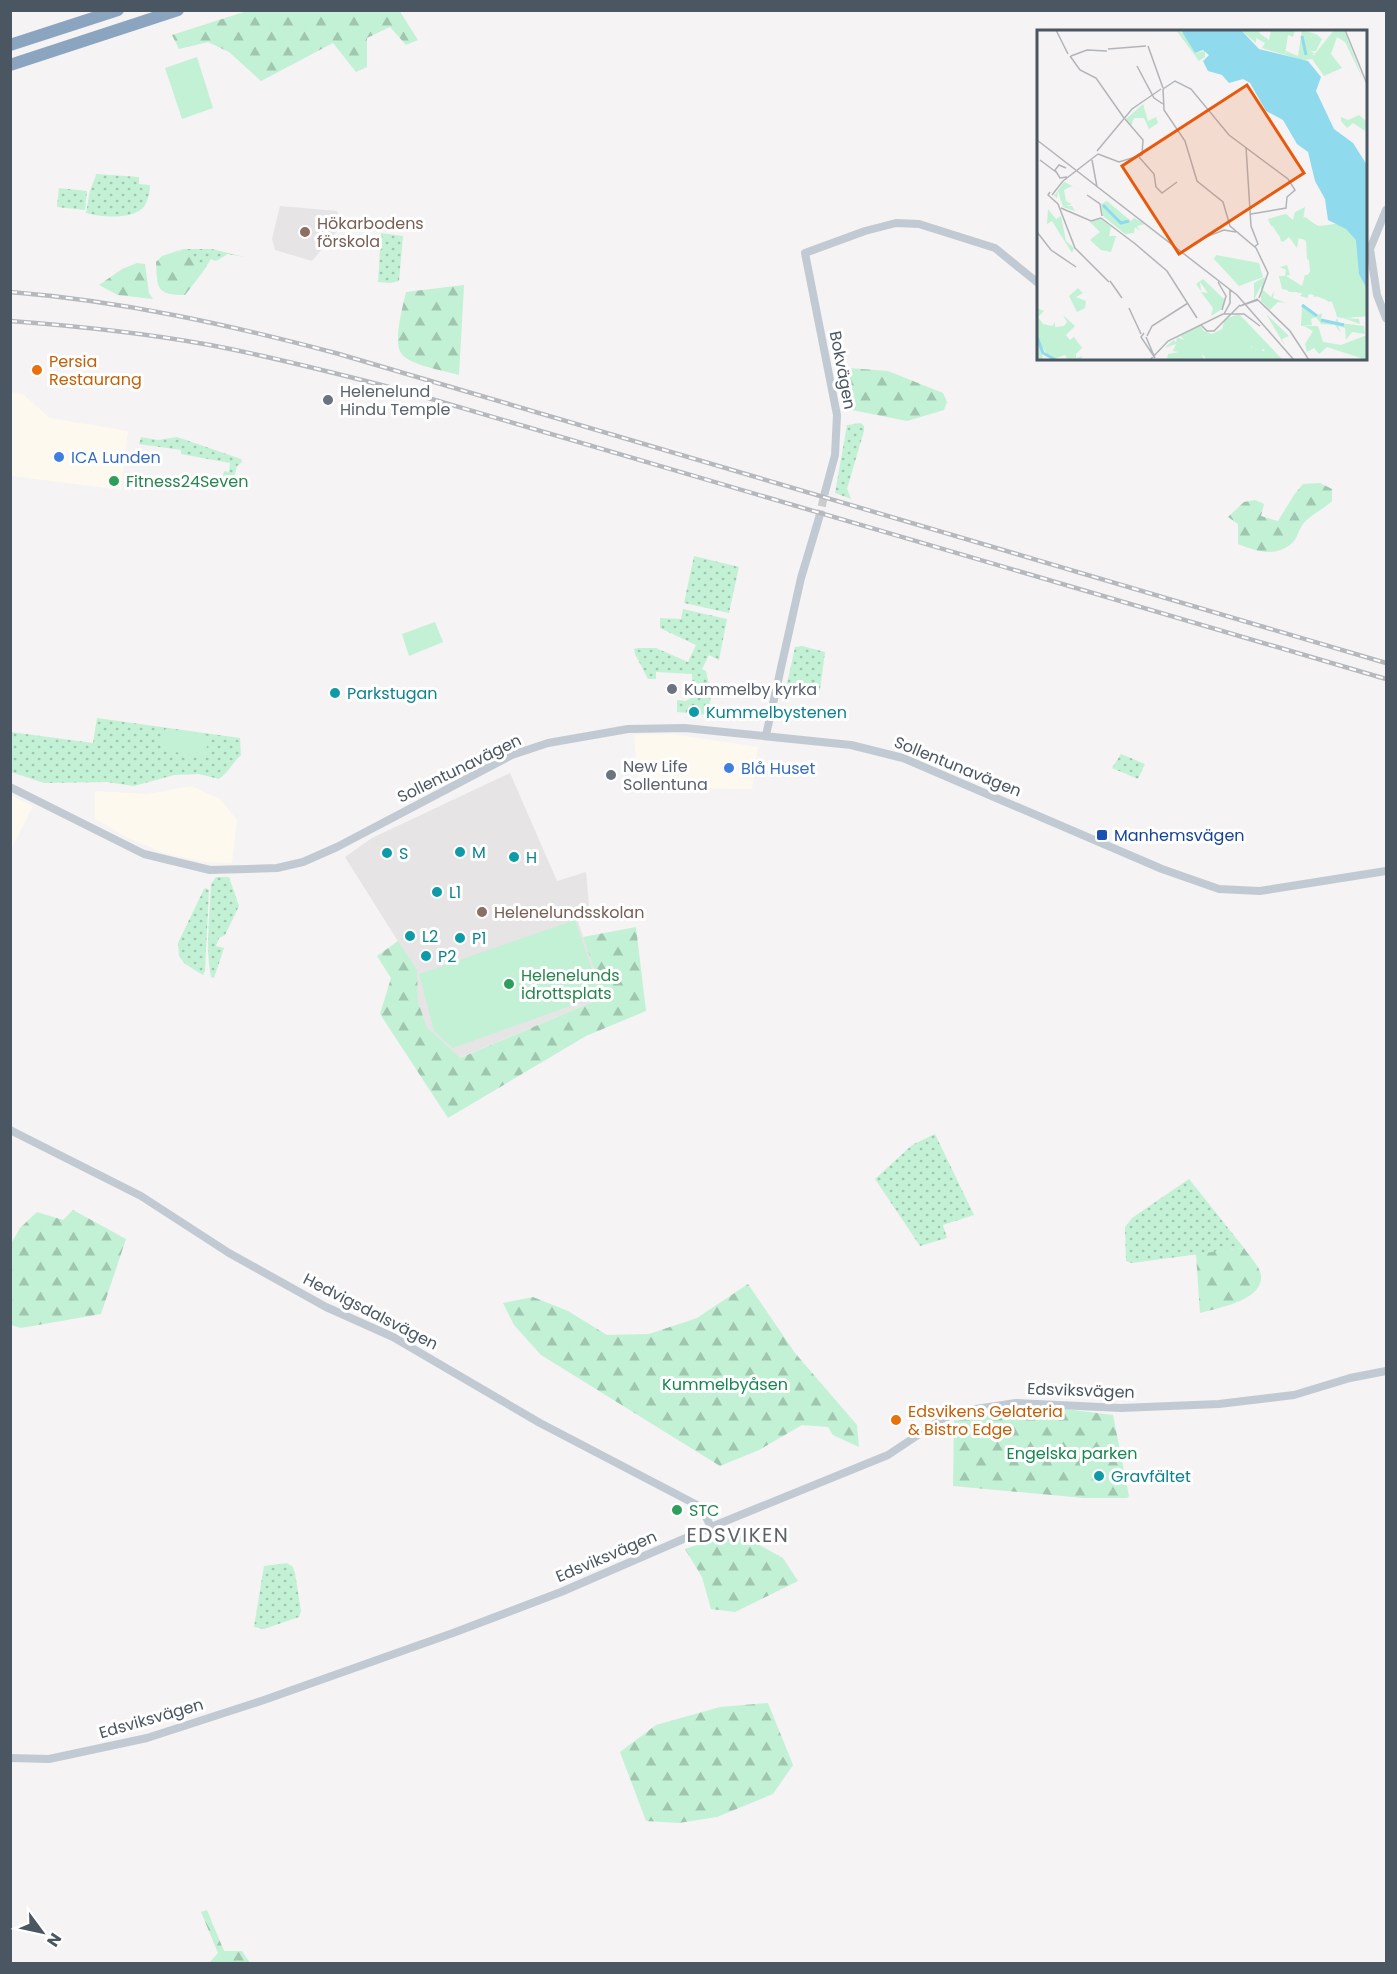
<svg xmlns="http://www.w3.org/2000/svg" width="1397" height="1974" font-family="Poppins,sans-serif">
<defs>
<pattern id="grass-dots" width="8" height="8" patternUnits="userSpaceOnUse" patternTransform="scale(1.5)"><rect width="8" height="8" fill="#c3f1d5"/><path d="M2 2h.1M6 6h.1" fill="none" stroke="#a0c6b0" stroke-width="1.8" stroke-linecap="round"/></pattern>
<pattern id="forest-firs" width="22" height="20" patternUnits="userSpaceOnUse" patternTransform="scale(1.5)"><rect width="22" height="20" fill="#c3f1d5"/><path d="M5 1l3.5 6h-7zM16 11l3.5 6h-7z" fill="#a0c6b0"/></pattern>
</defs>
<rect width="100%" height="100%" fill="#f5f3f3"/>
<g fill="#fdf9ef">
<polygon points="11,392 23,394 50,418 128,431 121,490 11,476"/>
<polygon points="672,734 758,747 752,789 638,788 634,735"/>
<polygon points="191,786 220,799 237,820 232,863 205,862 164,853 126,837 95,819 95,791 147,794"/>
<polygon points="11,795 33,806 11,850"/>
</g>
<g fill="#e6e4e5">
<polygon points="280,206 337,211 342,225 312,261 275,250 272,239"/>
<polygon points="510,773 557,881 586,872 589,905 577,919 604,997 459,1058 427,1027 418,1002 416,970 345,857 372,838"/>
</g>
<g fill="url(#grass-dots)">
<path d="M96,174L139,177V184L150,185C150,192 148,202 143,208C130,220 101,217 86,213C88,205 88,195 91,188C93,182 95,180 96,174Z"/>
<polygon points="59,188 87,191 85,210 57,207"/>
<polygon points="381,233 403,236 399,281 391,283 378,282"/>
<path d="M184,249H212L245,257L228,254L216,261L211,259L202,273C198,261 189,252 177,251Z"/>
<polygon points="861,423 864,426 864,431 847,489 851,499 835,493 847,425"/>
<polygon points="141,437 158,440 177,437 241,459 242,462 237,466 234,477 223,476 224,471 229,472 230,463 181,454 181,450 139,444"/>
<polygon points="694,556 739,567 729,613 684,603"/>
<polygon points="683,609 727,619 719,660 709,655 702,669 706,671 711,695 708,715 677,712 677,700 686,701 693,697 692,674 656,672 656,679 648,679 635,654 634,649 637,648 656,648 688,662 696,645 660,628 660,618 681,619"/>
<polygon points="802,646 825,652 820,690 787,684 795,647"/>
<path d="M97,718L240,738L241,755C232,763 229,772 219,779L199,774L174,775L134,786L107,782L44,783L11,772V732L93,743Z"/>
<polygon points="1121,754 1145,764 1138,779 1112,768"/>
<path d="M216,877H229L239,906L225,935L219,938L216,946L224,948L214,978L211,977C205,947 210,914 211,884Z"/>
<polygon points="206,888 209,890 205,971 203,975 185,964 179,956 178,943 204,889"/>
<polygon points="935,1134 974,1215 943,1225 947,1238 920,1246 875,1179 912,1145"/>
<polygon points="1189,1179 1244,1248 1132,1263 1126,1261 1125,1227 1132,1218"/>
<polygon points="287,1563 293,1567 295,1573 301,1611 299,1617 264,1629 254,1627 264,1566"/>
</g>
<g fill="url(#forest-firs)">
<polygon points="399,10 418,40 406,45 390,27 367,38 367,67 356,72 333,43 261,81 229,52 208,42 179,49 172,35 247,11"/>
<path d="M177,251C191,252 198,259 202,273L185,295C157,295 157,289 156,262L162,256Z"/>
<polygon points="137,263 145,264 149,293 153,299 118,295 99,285 122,269"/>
<path d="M464,285L459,375C446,371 408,365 401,353C393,341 403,306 406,292Z"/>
<polygon points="836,367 888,371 943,393 947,402 944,410 907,421 847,409"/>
<path d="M1320,483L1332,489V501C1323,510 1311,514 1303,524C1299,529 1298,536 1294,541C1278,558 1257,552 1238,544V524L1228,517L1244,502L1255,500L1264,504L1261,516L1278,521L1294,495L1303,484Z"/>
<polygon points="636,927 646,1011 586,1036 448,1118 380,1014 391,978 377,956 398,941 417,970 418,1002 427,1027 460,1058 604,997 583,937"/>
<polygon points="73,1210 126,1239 101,1314 21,1328 11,1325 11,1244 20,1228 37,1212 63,1220"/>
<path d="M1244,1248C1249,1256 1260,1266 1261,1276C1263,1301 1217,1308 1200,1313L1196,1254Z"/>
<polygon points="748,1284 795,1353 857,1425 859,1447 833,1435 828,1427 802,1425 759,1450 720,1466 541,1355 514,1325 503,1303 533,1297 568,1311 607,1335 649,1334 697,1318"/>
<polygon points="1026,1407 1065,1409 1113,1415 1129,1496 1127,1498 1084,1498 953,1486 954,1420 992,1411"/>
<polygon points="736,1532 783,1558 798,1581 735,1612 711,1609 702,1577 685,1549"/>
<polygon points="768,1703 793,1765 773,1794 717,1817 679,1823 646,1821 620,1752 656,1725 720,1707"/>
<polygon points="207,1910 224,1951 242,1951 250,1963 209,1963 218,1953 201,1912"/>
</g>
<g fill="#c3f1d5">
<polygon points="197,57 213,108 182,119 165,68"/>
<polygon points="435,622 443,642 409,656 402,634"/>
<polygon points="165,729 209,736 205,757 162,750"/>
<polygon points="575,920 601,995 453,1048 434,1031 419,974"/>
</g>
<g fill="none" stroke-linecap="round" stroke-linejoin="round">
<polyline stroke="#caccce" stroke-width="8" stroke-dasharray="8 4" stroke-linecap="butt" points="819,518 825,492"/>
<g stroke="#c1cad2" stroke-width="8">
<polyline points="1386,210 1370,249 1377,295 1386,318"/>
<polyline points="825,492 835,455 837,415 805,253 865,231 896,223 919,224 995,248 1038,283"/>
<polyline points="766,735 801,578 819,518"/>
<polyline points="10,787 144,854 210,870 277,868 303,862 337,847 512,755 548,743 628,729 685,728 851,745 903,758 1162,869 1219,889 1260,891 1386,871"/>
<polyline points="10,1130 141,1196 229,1253 326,1307 393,1337 540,1423 697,1505 706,1517 711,1527"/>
<polyline points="10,1758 49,1759 147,1738 264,1700 453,1633 561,1592 711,1527 888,1455 942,1419 962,1411 1016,1403 1121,1408 1219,1404 1294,1395 1350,1378 1386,1371"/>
</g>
<g stroke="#8ba5c1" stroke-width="12">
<polyline points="10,45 118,10"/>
<polyline points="10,65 178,10"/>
</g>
<g stroke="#b5b8bd" stroke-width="4.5">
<g id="rail">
<path d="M10,292C123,301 230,325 339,354L1386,663"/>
<path d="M10,321C77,326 144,333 210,345C274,357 338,374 401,390L1386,679"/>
</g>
</g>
<use href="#rail" stroke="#fff" stroke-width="2" stroke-dasharray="7" stroke-linecap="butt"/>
</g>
<g fill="#8d6e63" stroke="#fff" stroke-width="2">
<circle cx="305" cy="232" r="6"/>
<circle cx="482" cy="912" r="6"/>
</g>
<g fill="#e8710a" stroke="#fff" stroke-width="2">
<circle cx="37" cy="370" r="6"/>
<circle cx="896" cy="1420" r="6"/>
</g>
<g fill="#6b7280" stroke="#fff" stroke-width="2">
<circle cx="328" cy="400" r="6"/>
<circle cx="672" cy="689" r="6"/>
<circle cx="611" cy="775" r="6"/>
</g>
<g fill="#3f7fe0" stroke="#fff" stroke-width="2">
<circle cx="59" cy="457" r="6"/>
<circle cx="729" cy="768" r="6"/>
</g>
<g fill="#2e9e5b" stroke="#fff" stroke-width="2">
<circle cx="114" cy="481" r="6"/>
<circle cx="509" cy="984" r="6"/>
<circle cx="677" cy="1510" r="6"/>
</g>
<g fill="#0f9aa8" stroke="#fff" stroke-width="2">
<circle cx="335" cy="693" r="6"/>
<circle cx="694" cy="712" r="6"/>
<circle cx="460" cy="852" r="6"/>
<circle cx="387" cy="853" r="6"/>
<circle cx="514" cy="857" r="6"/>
<circle cx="437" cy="892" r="6"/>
<circle cx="410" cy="936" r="6"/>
<circle cx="460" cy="938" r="6"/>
<circle cx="426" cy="956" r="6"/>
<circle cx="1099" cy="1476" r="6"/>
</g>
<rect fill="#1a4fb4" stroke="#fff" stroke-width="2" x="1096" y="829" width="12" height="12" rx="3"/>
<g text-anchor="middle" stroke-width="6" stroke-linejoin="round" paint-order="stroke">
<g font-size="16" fill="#785e54" stroke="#fff" text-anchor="start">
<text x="317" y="229">Hökarbodens<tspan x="317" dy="18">förskola</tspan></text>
<text x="494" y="918">Helenelundsskolan</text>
</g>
<g font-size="16" fill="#c56008" stroke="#fff" text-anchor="start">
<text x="49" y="367">Persia<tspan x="49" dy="18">Restaurang</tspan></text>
<text x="908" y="1417">Edsvikens Gelateria<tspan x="908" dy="18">&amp; Bistro Edge</tspan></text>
</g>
<g font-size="16" fill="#4a5661" stroke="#fff">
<text transform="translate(843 370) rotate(79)" y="6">Bokvägen</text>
<text transform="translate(958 766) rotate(22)" y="6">Sollentunavägen</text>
<text transform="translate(459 768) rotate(-26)" y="6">Sollentunavägen</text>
<text transform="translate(371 1311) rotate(27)" y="6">Hedvigsdalsvägen</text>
<text transform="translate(1081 1390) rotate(2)" y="6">Edsviksvägen</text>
<text transform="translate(606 1556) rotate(-23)" y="6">Edsviksvägen</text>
<text transform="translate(151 1718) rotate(-16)" y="6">Edsviksvägen</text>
</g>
<g font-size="16" fill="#5b616d" stroke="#fff" text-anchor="start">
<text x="340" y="397">Helenelund<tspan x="340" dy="18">Hindu Temple</tspan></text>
<text x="684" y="695">Kummelby kyrka</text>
<text x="623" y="772">New Life<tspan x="623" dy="18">Sollentuna</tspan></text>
</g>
<g font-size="16" fill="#366cbe" stroke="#fff" text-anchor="start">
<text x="71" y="463">ICA Lunden</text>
<text x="741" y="774">Blå Huset</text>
</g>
<g font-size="16" fill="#27864d" stroke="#fff" text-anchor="start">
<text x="126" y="487">Fitness24Seven</text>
<text x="521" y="981">Helenelunds<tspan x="521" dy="18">idrottsplats</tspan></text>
<text x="689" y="1516">STC</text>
</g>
<g font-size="16" fill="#0d838f" stroke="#fff" text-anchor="start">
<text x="347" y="699">Parkstugan</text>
<text x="706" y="718">Kummelbystenen</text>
<text x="472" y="858">M</text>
<text x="399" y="859">S</text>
<text x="526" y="863">H</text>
<text x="449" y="898">L1</text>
<text x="422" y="942">L2</text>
<text x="472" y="944">P1</text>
<text x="438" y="962">P2</text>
<text x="1111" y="1482">Gravfältet</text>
</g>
<g font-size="16" fill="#164399" stroke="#fff" text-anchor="start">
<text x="1114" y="841">Manhemsvägen</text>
</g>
<g font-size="16" fill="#17864f" stroke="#fff">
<text x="725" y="1390">Kummelbyåsen</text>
<text x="1072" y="1459">Engelska parken</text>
</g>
<g font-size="20" letter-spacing="1.5" fill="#5f6368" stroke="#fff">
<text x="738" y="1542">EDSVIKEN</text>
</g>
</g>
<g transform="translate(1037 30)">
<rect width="330" height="330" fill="#f5f3f3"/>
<path d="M139,0L149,5L158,23L168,21V27L162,31ZM265,0L279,4L273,6L280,15L269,16L270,21L278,23L271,28L266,26L267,31L248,25L249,21L261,26ZM106,74L111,91L119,87L121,93L112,99L107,88H97L94,96L89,89ZM70,171L94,191L97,188L108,194L100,196L103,201L98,197L97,203L88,204L66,186L64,174ZM268,177L266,190L282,196L305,193L322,209L330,244V286L308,288L322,289L323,294L300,286L295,272L271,263V268L263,266L267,262H252L244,251L242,246H249L265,257L277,233L270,229L269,210L252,206L244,212L241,196H234L231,189L249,184L256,190L258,182ZM228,247L226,260L234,267L237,261L236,268L249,273L241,272L233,280L224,271V256L217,270V253ZM265,275L281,285L285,283L284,289L298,292L300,288L302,293L327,296L328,304L315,302L309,310L308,298L301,296L304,303L298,295L284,294L279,287L274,289L275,295L264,296ZM0,278L7,281L1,287L6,294L15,296L18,292V297L27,296L30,292L26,285L38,296L29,305L33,310L37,307L45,318L39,324V328L46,326L43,330H31L28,325L14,330L3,314L6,330H0ZM178,304L207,323L217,316L243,330H178L185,319L184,313L175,312Z" fill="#c3f1d5"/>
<path d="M204,0H224L222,3L232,10L234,0H258L256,7L251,5L248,25L225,18L228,13L219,8V13ZM297,0H307L326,49L308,12L300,7L294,24L305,38L287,46L275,29L267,30L265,26L277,25ZM279,4L285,9L279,21L268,22L265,14L270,16L272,12L279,15L273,6ZM322,85L330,92L328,101L316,93L310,98L304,91V87L311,90ZM27,152L50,163L35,156L27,160L29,171L35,174L29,176H35L38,181L26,177L21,161L20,168L17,166ZM11,179L19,189L24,186L29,211L37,218L35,223L15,191L10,194ZM249,184L254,195L253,189L259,190L258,200L253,199L262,206L260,218L252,207L246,212L231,189ZM268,187L282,197L281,204L283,207L285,202L286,214L296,226L291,242L283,236L282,243L273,240L270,213L262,203L269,198L259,192ZM64,189L74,197L72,206H79L74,222L64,220L53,210L63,202L53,192ZM302,195L308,198L300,220L293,217L292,200ZM310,200L319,211L323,241L308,238L302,225ZM250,235L253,245L249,246L265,256L268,245L278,244L284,250L280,258L272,265L245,259L242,246H248L249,240L243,237ZM297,236L309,246L313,243L322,244L330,256H316L313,246L310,248L313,255L304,259L310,267L312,263L329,267L330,262V286L305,288L300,287L296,269L292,272L283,266L276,267L290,250L296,252L292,246ZM166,249L188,270L185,279L174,286L176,278L164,262L171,263L163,252L164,261L159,254ZM41,258L46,263L39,267L49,271L48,278L40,282L32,266ZM202,284L246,330H228L227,319L220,322L214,316L215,328L204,325L206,330H170L165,324L167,330H130L131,324L142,322L136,321L139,314L127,318L137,310L139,312L140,307L148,310L143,306L163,295L167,301L175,304L185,299L188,289ZM229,284L252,306L245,309L248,316ZM267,296H281L286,312L304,315L330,305V330L290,317L282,324L277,318L270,322L268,314L276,301Z" fill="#c3f1d5"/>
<path d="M179,225L222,233L226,247L202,256L177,229Z" fill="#c3f1d5"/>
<path d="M144,0H204L222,19L271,31L284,47L279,61L297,99L316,113L330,135V259L322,244L319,210L309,199L291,190L288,169L278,151L271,122L260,114L246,90L229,81L213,53L206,49L192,53L185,45L171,41L166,31L172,25L166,20L158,23Z" fill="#90daee"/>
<path fill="none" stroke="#90daee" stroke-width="3" d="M265,6L269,25M66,175L84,193L92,191M265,275L280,286M284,290L307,295M0,307L6,323L19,330"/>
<path fill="none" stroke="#b1b4b9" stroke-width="1.5" d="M19,0L31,24M308,0L330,54M111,16L126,58M71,19L109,16M33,26L43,40L59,48L87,88M34,26L50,20L70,21M100,36L117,68L126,74M126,59L127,80L148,111L160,151L186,172L193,196L219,218L231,243L222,268M126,59L138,51L154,59L192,105L251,149L258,160L250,167L249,178L214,184M0,110L200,265L257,330M209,117L214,196L221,214L217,217M60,121L95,79L124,59M61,124L82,132L105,125L106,110L88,89M102,127L117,144L119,157L125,163L140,152M55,130L60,157M7,133L3,130L19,142M29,138L22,135L18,140L23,148L30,147M13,162L11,165L21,174L38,218L72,252M15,165L26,151L61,124M50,165L63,174L65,186M24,178L54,191L64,188M64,188L97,213M0,202L14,220L39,237M166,208L187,200L199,202M96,212L130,241L160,288M73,251L85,268M181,252L189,266L185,280M221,269L203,276L221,270M221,270L253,301L272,330M92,278L104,304M187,284L193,273V260M164,295L170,301H177L203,275M107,303L104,307L118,328L109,307M110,306L115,296L151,273M113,330L131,311L186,284H207L223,296"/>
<path fill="#e8590c" fill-opacity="0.15" stroke="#e8590c" stroke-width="3" d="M210,55L267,143L142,224L85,136Z"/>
<rect width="330" height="330" fill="none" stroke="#4a5661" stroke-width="3"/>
</g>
<rect width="1397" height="1974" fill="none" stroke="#4a5661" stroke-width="24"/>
<g transform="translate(42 1932) rotate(123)" stroke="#ffffff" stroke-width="4.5" paint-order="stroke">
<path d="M0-4.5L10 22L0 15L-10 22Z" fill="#4a5661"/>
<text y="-9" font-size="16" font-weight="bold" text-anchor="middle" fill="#4a5661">N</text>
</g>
</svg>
